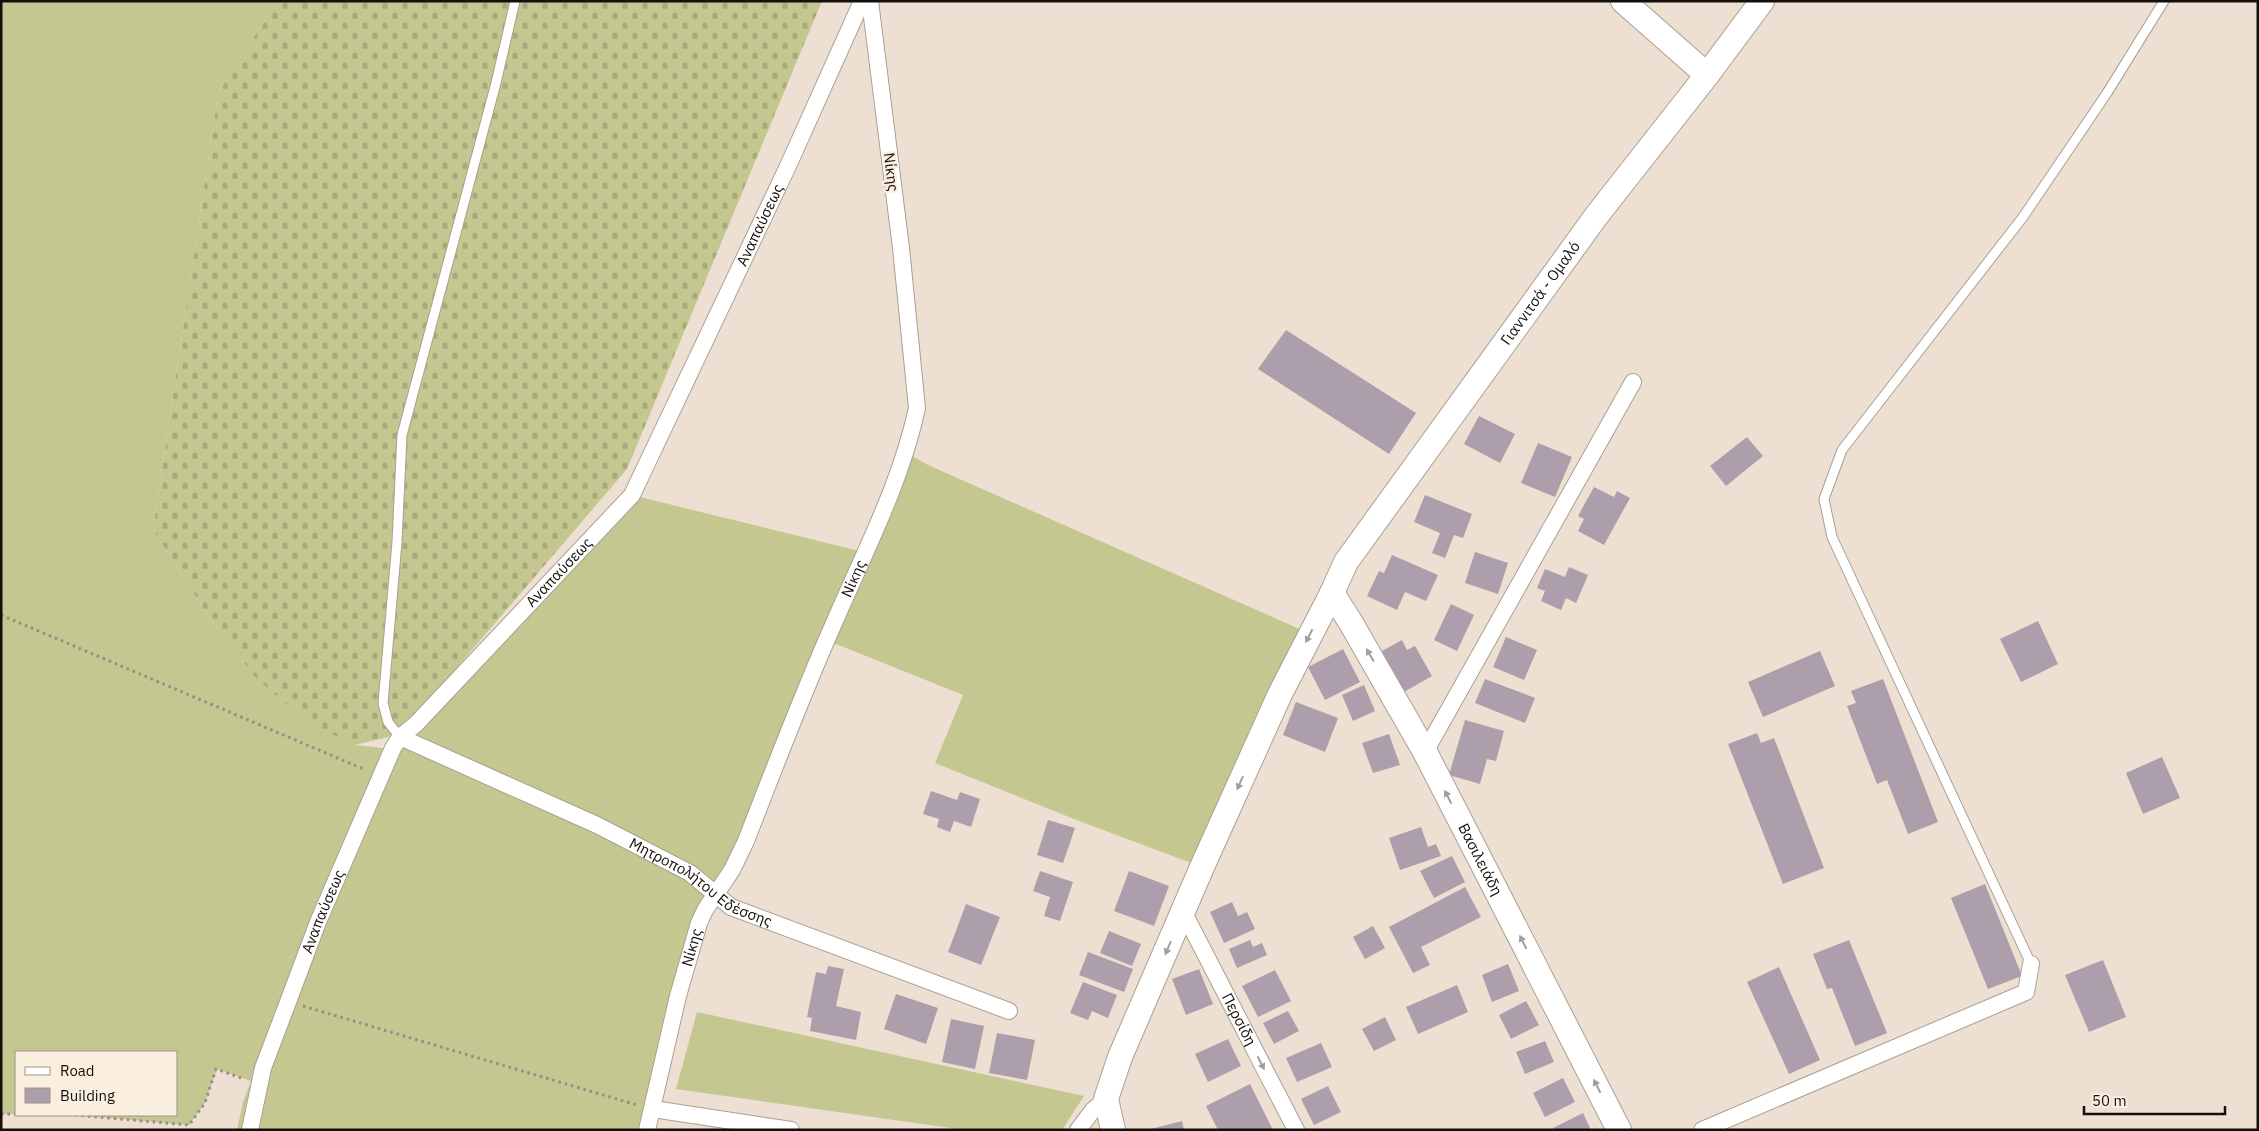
<svg xmlns="http://www.w3.org/2000/svg" width="2259" height="1131" font-family="'IBM Plex Sans',sans-serif">
<defs>
<pattern id="cemetery-stones" width="16" height="16" patternUnits="userSpaceOnUse" patternTransform="scale(1.25)"><rect width="16" height="16" fill="#c4c790"/><path d="M2 7V4a2 2 0 0 1 4 0v3zM10 15v-3a2 2 0 0 1 4 0v3z" fill="#a8aa7b"/></pattern>
</defs>
<rect width="100%" height="100%" fill="#ede0d2"/>
<g fill="#c4c790">
<polygon points="1,1 277,1 218,94 153,530 211,620 256,678 355,745 392,749 632,495 855,550 864,554 905,452 928,465 1311,634 1202,867 1074,819 935,763 963,695 826,640 772,775 705,910 647,1130 237,1130 243,1102 251,1081 217,1069 205,1103 189,1125 75,1115 176,1115 176,1052 16,1052 16,1114 1,1114"/>
<polygon points="697,1012 1084,1096 1062,1130 964,1130 676,1089"/>
</g>
<polygon fill="url(#cemetery-stones)" points="277,1 822,1 627,469 400,734 355,745 308,723 256,678 211,620 153,530 218,94"/>
<g fill="#ac9eaa">
<polygon points="1286,330 1416,413 1389,454 1258,369"/>
<polygon points="1479,416 1515,434 1500,463 1464,444"/>
<polygon points="1747,437 1763,456 1726,486 1710,466"/>
<polygon points="1538,443 1572,457 1555,497 1521,483"/>
<polygon points="1594,487 1614,497 1617,491 1630,498 1604,545 1578,531 1584,519 1578,516"/>
<polygon points="1425,495 1472,514 1463,538 1454,535 1445,558 1432,553 1440,533 1414,522"/>
<polygon points="1475,552 1508,563 1498,594 1465,583"/>
<polygon points="1392,555 1438,575 1426,601 1405,592 1397,610 1367,596 1379,571 1384,573"/>
<polygon points="1569,567 1588,575 1576,603 1566,598 1561,610 1541,601 1545,591 1537,588 1545,569 1565,577"/>
<polygon points="1451,604 1474,615 1457,651 1434,640"/>
<polygon points="2038,621 2058,664 2021,682 2000,639"/>
<polygon points="1506,637 1537,650 1524,680 1493,667"/>
<polygon points="1402,640 1407,650 1415,646 1432,676 1404,692 1382,651"/>
<polygon points="1343,649 1360,682 1325,700 1308,667"/>
<polygon points="1820,651 1835,686 1763,717 1748,682"/>
<polygon points="1485,679 1535,698 1525,723 1475,703"/>
<polygon points="1883,679 1938,822 1908,834 1887,780 1877,784 1847,706 1856,703 1851,691"/>
<polygon points="1364,685 1375,711 1353,721 1342,695"/>
<polygon points="1296,702 1338,718 1325,752 1283,735"/>
<polygon points="1465,720 1504,731 1496,761 1487,759 1480,784 1449,775"/>
<polygon points="1757,733 1761,743 1774,738 1824,868 1783,884 1728,744"/>
<polygon points="1389,734 1400,765 1373,773 1362,743"/>
<polygon points="2162,757 2180,798 2143,814 2126,773"/>
<polygon points="931,791 957,800 960,792 980,799 971,827 954,821 950,832 937,827 939,819 923,814"/>
<polygon points="1048,820 1075,828 1063,863 1037,855"/>
<polygon points="1421,827 1428,847 1436,844 1441,856 1400,870 1389,838"/>
<polygon points="1452,856 1465,882 1434,898 1420,871"/>
<polygon points="1040,871 1073,882 1060,921 1044,916 1050,897 1033,891"/>
<polygon points="1129,871 1169,886 1154,926 1114,911"/>
<polygon points="1985,884 2022,976 1988,989 1951,898"/>
<polygon points="1465,887 1481,917 1421,947 1430,965 1413,973 1389,927"/>
<polygon points="1232,902 1238,916 1247,912 1255,929 1224,943 1210,912"/>
<polygon points="966,904 1000,917 981,965 948,952"/>
<polygon points="1373,926 1385,948 1365,959 1353,937"/>
<polygon points="1109,931 1141,944 1132,966 1100,953"/>
<polygon points="1250,940 1253,947 1262,943 1267,955 1237,968 1229,949"/>
<polygon points="1849,940 1887,1033 1855,1046 1832,988 1827,989 1813,954"/>
<polygon points="1088,952 1133,969 1124,992 1079,975"/>
<polygon points="2103,960 2126,1017 2089,1032 2065,975"/>
<polygon points="1508,964 1519,991 1492,1002 1482,975"/>
<polygon points="828,966 844,969 836,1006 861,1012 856,1040 810,1031 812,1018 807,1017 816,972 826,974"/>
<polygon points="1779,967 1820,1060 1789,1074 1747,982"/>
<polygon points="1199,969 1213,1004 1186,1015 1172,979"/>
<polygon points="1275,970 1291,1001 1258,1017 1242,986"/>
<polygon points="1083,982 1117,995 1108,1018 1092,1011 1088,1020 1070,1013"/>
<polygon points="1457,985 1468,1012 1418,1034 1406,1007"/>
<polygon points="896,994 938,1008 926,1044 884,1029"/>
<polygon points="1526,1001 1539,1025 1511,1039 1499,1015"/>
<polygon points="1288,1011 1299,1031 1274,1044 1263,1023"/>
<polygon points="1385,1017 1396,1040 1374,1051 1362,1029"/>
<polygon points="951,1019 984,1026 975,1069 942,1062"/>
<polygon points="997,1033 1035,1040 1027,1080 989,1073"/>
<polygon points="1228,1039 1241,1066 1208,1082 1195,1054"/>
<polygon points="1545,1041 1554,1062 1525,1074 1516,1052"/>
<polygon points="1321,1043 1332,1067 1297,1082 1286,1058"/>
<polygon points="1563,1078 1575,1102 1545,1117 1533,1093"/>
<polygon points="1250,1084 1273,1130 1218,1130 1206,1106"/>
<polygon points="1328,1086 1341,1112 1314,1125 1301,1099"/>
<polygon points="1583,1113 1591,1130 1554,1130 1553,1128"/>
<polygon points="1182,1121 1184,1130 1152,1130 1151,1129"/>
</g>
<g fill="none" stroke-linecap="round" stroke-linejoin="round">
<g stroke="#ab9f92" stroke-width="11">
<g id="lane">
<polyline points="400,737 388,722 383,703 397,542 402,435 496,83 515,1"/>
<polyline points="2031,964 1832,537 1824,499 1842,450 2023,217 2107,93 2164,1"/>
</g>
</g>
<g stroke="#ab9f92" stroke-width="18">
<g id="street">
<path id="s1" d="M400,737L597,825L690,873L731,907L1009,1011"/>
<polyline points="1425,752 1633,382"/>
<path id="s2" d="M1183,911L1296,1130"/>
<polyline points="653,1109 791,1130"/>
<path id="s3" d="M250,1130L263,1068L288,1002L318,922L393,748L400,737L416,724L632,495L788,166L862,1"/>
<path id="s4" d="M647,1130L678,996L699,923L705,910L732,870L746,841C774,769 802,695 834,623C864,553 901,483 917,408L901,248L870,1"/>
<polyline points="1078,1130 1093,1110 1106,1099"/>
<polyline points="1702,1130 2026,992 2031,964"/>
</g>
</g>
<g stroke="#ab9f92" stroke-width="26">
<g id="secondary">
<polyline points="1623,1 1707,75"/>
<path id="s5" d="M1332,593L1351,623L1425,752L1619,1130"/>
<path id="s6" d="M1113,1130L1106,1099L1120,1057L1202,867L1280,694L1332,593L1346,562L1597,215L1707,75L1762,1"/>
</g>
</g>
<g stroke="#978d83" stroke-width="3" stroke-dasharray="2.5 4" stroke-linecap="butt">
<polyline points="1,615 366,770"/>
<polyline points="303,1006 637,1105"/>
<polyline points="1,1114 16,1114"/>
<polyline points="75,1115 189,1125 205,1103 216,1069 244,1079"/>
</g>
<use href="#lane" stroke="#fff" stroke-width="9"/>
<use href="#street" stroke="#fff" stroke-width="16"/>
<use href="#secondary" stroke="#fff" stroke-width="24"/>
</g>
<defs><path id="oneway-solid" d="M-6-.8H1V-3.2L6.5 0L1 3.2V.8H-6Z" transform="scale(1.25)"/></defs>
<g fill="#a19f9d">
<use href="#oneway-solid" transform="translate(1309 636) rotate(117)"/>
<use href="#oneway-solid" transform="translate(1370 655) rotate(-120)"/>
<use href="#oneway-solid" transform="translate(1240 783) rotate(114)"/>
<use href="#oneway-solid" transform="translate(1448 797) rotate(-117)"/>
<use href="#oneway-solid" transform="translate(1523 942) rotate(-117)"/>
<use href="#oneway-solid" transform="translate(1168 948) rotate(113)"/>
<use href="#oneway-solid" transform="translate(1261 1063) rotate(63)"/>
<use href="#oneway-solid" transform="translate(1597 1086) rotate(-117)"/>
</g>
<g text-anchor="middle" stroke-width="4.5" stroke-linejoin="round" paint-order="stroke">
<g font-size="15" fill="#130f0b" stroke="#faeedf">
<text transform="translate(891 172) rotate(83)" y="5">Νίκης</text>
<text dy="5" stroke="none"><textPath href="#s3" startOffset="1056">Αναπαύσεως</textPath></text>
<text dy="5" stroke="none"><textPath href="#s6" startOffset="952">Γιαννιτσά - Ομαλό</textPath></text>
<text dy="5" stroke="none"><textPath href="#s3" startOffset="651">Αναπαύσεως</textPath></text>
<text dy="5" stroke="none"><textPath href="#s4" startOffset="592">Νίκης</textPath></text>
<text dy="5" stroke="none"><textPath href="#s5" startOffset="305">Βασιλειάδη</textPath></text>
<text dy="5" stroke="none"><textPath href="#s1" startOffset="335">Μητροπολήτου Εδέσσης</textPath></text>
<text dy="5" stroke="none"><textPath href="#s3" startOffset="231">Αναπαύσεως</textPath></text>
<text dy="5" stroke="none"><textPath href="#s4" startOffset="188">Νίκης</textPath></text>
<text dy="5" stroke="none"><textPath href="#s2" startOffset="122">Περσίδη</textPath></text>
</g>
</g>
<rect width="2259" height="1131" fill="none" stroke="#130f0b" stroke-width="5"/>
<rect x="15" y="1051" width="162" height="65" fill="#faeedf" stroke="#9e958a"/>
<rect x="25" y="1067" width="25" height="8" fill="#ffffff" stroke="#9e958a"/>
<text x="60" y="1076" font-size="15" fill="#130f0b">Road</text>
<rect x="25" y="1088" width="25" height="15" fill="#ac9eaa" stroke="#9e958a"/>
<text x="60" y="1101" font-size="15" fill="#130f0b">Building</text>
<path d="M2084 1106v8h141v-8" fill="none" stroke="#130f0b" stroke-width="2.5"/>
<text x="2092" y="1106" font-size="15" fill="#130f0b" stroke="#faeedf" stroke-width="4" paint-order="stroke">50 m</text>
</svg>
